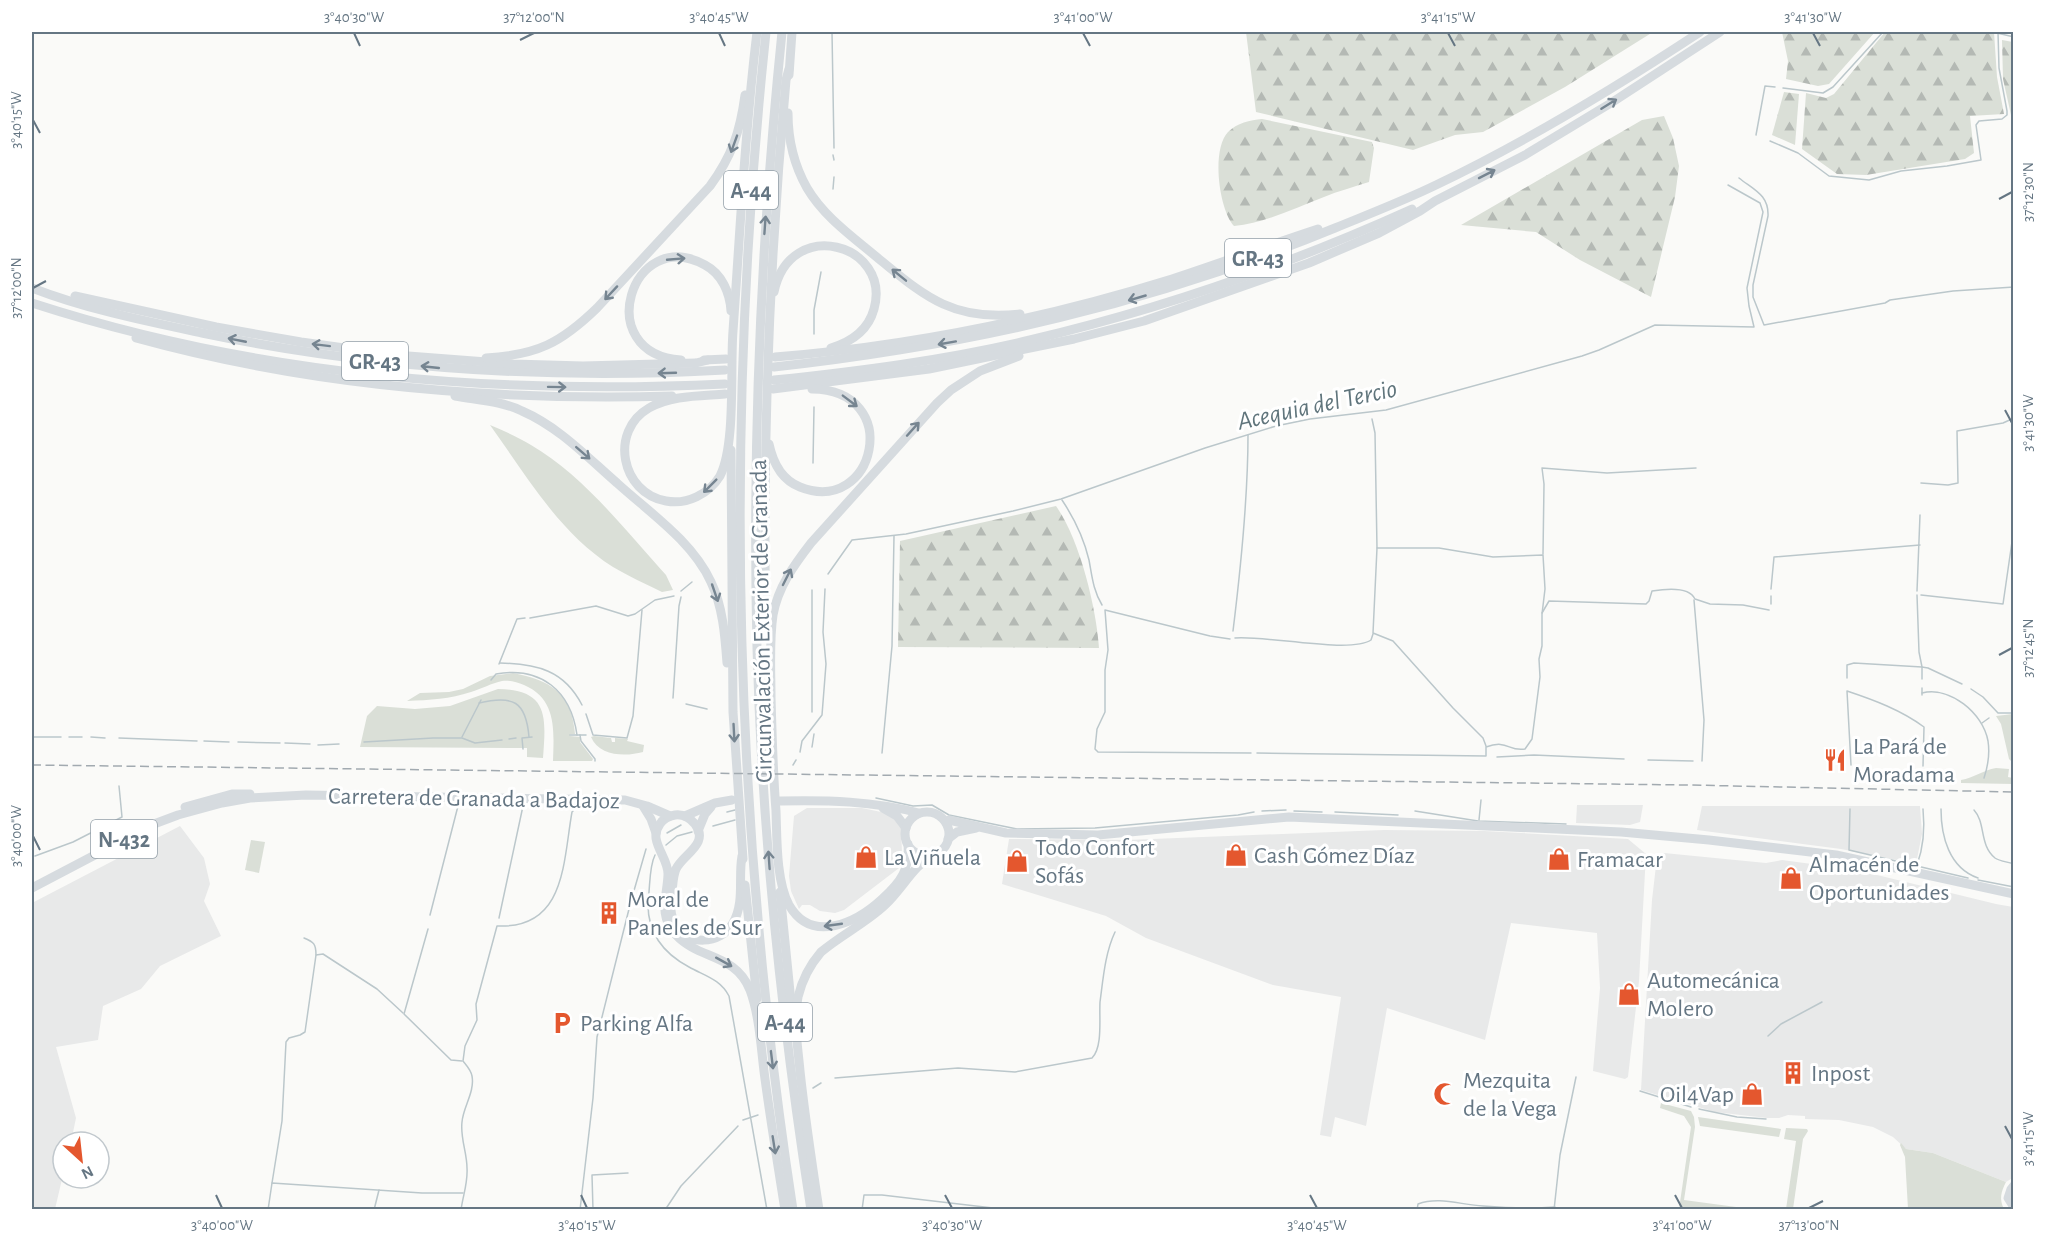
<svg xmlns="http://www.w3.org/2000/svg" width="2045" height="1241" font-family="'Alegreya Sans',sans-serif">
<defs>
<pattern id="forest-firs" width="22" height="20" patternUnits="userSpaceOnUse" patternTransform="scale(1.5)"><rect width="22" height="20" fill="#dadfd7"/><path d="M5 1l3.5 6h-7zM16 11l3.5 6h-7z" fill="#b4b9b4"/></pattern>
</defs>
<rect width="100%" height="100%" fill="#fafaf8"/>
<g fill="#e8e9e9">
<polygon points="1577,805 1643,805 1640,822 1630,825 1576,823"/>
<polygon points="1702,806 1920,806 1922,834 1916,864 1841,849 1697,830"/>
<polygon points="807,808 862,808 886,813 896,819 901,828 902,853 901,864 899,868 844,910 835,913 820,911 810,905 802,905 799,909 791,891 789,876 794,816"/>
<polygon points="180,826 204,858 210,884 204,901 221,936 160,966 141,989 103,1006 98,1040 56,1047 76,1118 71,1142 63,1142 63,1175 55,1209 32,1209 32,903"/>
<polygon points="1384,830 1484,831 1628,839 1646,854 1639,981 1628,1077 1625,1079 1593,1071 1600,988 1597,933 1511,923 1485,1040 1387,1008 1366,1126 1335,1117 1331,1137 1320,1135 1341,997 1273,985 1146,938 1106,916 1002,884 1009,839 1127,840"/>
<polygon points="1664,853 1766,863 1782,860 1834,867 1836,865 1996,904 2013,907 2014,1177 2006,1182 1933,1153 1906,1149 1893,1137 1873,1127 1839,1120 1805,1119 1805,1116 1788,1115 1779,1118 1767,1118 1715,1112 1641,1090 1652,900 1657,857"/>
</g>
<g fill="#dadfd7">
<path d="M490,425C504,431 518,437 531,445C583,475 626,531 666,575L673,590L662,592C646,584 628,576 613,567C559,533 526,475 490,425Z"/>
<path d="M513,673C550,680 572,693 575,734H570V736L580,737V742L593,759L592,761H553C554,731 557,699 524,685C517,682 509,680 502,681C492,683 481,689 471,692C450,699 430,700 407,701L420,693L449,692L463,689L490,676Z"/>
<path d="M498,689C549,690 546,717 543,758L527,757V748L360,747L367,716L377,706L415,709L450,706Z"/>
<polygon points="2013,714 2014,714 2013,763 2009,759 2001,724 1996,716"/>
<path d="M594,736L611,738L612,742H615V738L628,739L627,741L644,745L643,752C625,757 599,756 591,737Z"/>
<path d="M1996,768L2009,769L2008,777L2013,778V784L1961,783V780C1974,778 1983,770 1996,768Z"/>
<polygon points="251,840 265,842 259,873 245,870"/>
<polygon points="1661,1103 1691,1111 1694,1117 1695,1127 1684,1200 1751,1209 1679,1209 1691,1127 1684,1116 1660,1108"/>
<polygon points="1698,1117 1781,1129 1779,1137 1700,1126"/>
<polygon points="1786,1128 1807,1129 1808,1131 1803,1139 1793,1209 1786,1209 1796,1141 1784,1139"/>
<path d="M1901,1143L1906,1149L1933,1153L2006,1182C2001,1192 1999,1199 2004,1209H1908L1905,1157L1900,1145Z"/>
</g>
<g fill="url(#forest-firs)">
<polygon points="1246,32 1653,32 1565,87 1483,132 1455,135 1413,150 1256,112"/>
<polygon points="1782,32 1875,32 1829,84 1818,86 1786,79 1788,61"/>
<polygon points="1885,32 1994,32 1997,77 2004,114 1970,116 1974,153 1965,159 1866,175 1837,174 1802,149 1806,93 1826,98 1834,94"/>
<polygon points="2002,40 2013,42 2013,115 2011,115 2003,79"/>
<polygon points="1784,92 1799,94 1795,145 1772,135"/>
<polygon points="1664,116 1673,138 1679,166 1675,197 1651,297 1580,260 1536,232 1461,225 1642,120"/>
<path d="M1262,119L1372,142L1374,148L1369,182C1354,187 1338,191 1324,197C1295,208 1265,223 1234,226C1219,210 1211,150 1228,132C1237,123 1250,120 1262,119Z"/>
<path d="M1056,506C1080,540 1096,607 1099,648L898,647L900,541Z"/>
</g>
<g fill="none" stroke-linecap="round" stroke-linejoin="round">
<g stroke="#bbc7cb" stroke-width="1.5">
<polyline points="832,32 834,148"/>
<polyline points="1997,33 2014,37"/>
<polyline points="1783,88 1823,93 1833,87 1883,32"/>
<polyline points="1756,135 1765,86 1775,87"/>
<polyline points="1770,141 1798,153 1829,176 1869,180 1901,171 1947,166 1981,160 1976,125 1979,121 2002,119 2007,115 2007,111 1999,68 1998,32"/>
<polyline points="833,155 834,160"/>
<path d="M1739,178C1754,190 1769,195 1768,216L1753,285V297L1764,325L1885,303L1890,300L1953,291L2014,287"/>
<polyline points="833,189 834,177"/>
<polyline points="814,334 814,310 821,272"/>
<polyline points="813,463 814,407"/>
<polyline points="1921,483 1948,485 1958,483 1957,431 2003,423 2014,418"/>
<path d="M1062,500C1074,518 1084,539 1089,560C1092,576 1093,590 1102,605"/>
<polyline points="1377,548 1373,633 1393,641 1453,708 1483,738 1486,746"/>
<polyline points="1543,554 1544,484 1542,468 1607,473 1696,468"/>
<polyline points="828,574 852,540 906,534 1013,511 1061,499 1205,448 1276,426 1310,419 1386,410 1582,356 1599,350 1655,325 1754,327 1749,306 1747,288 1763,212 1760,203 1728,185"/>
<polyline points="1771,589 1774,557 1920,545"/>
<polyline points="812,590 812,712"/>
<polyline points="681,591 692,582"/>
<polyline points="1917,591 1920,515"/>
<polyline points="1921,595 2003,604 2014,528"/>
<polyline points="1694,600 1704,720 1702,761"/>
<polyline points="1771,604 1771,596"/>
<path d="M1542,613L1549,601L1646,604L1649,601L1652,591C1664,589 1689,586 1695,599L1710,604L1743,605L1769,610"/>
<polyline points="530,618 596,606 628,616 635,614 655,600 674,596"/>
<path d="M1233,631C1241,566 1248,500 1248,435"/>
<path d="M1235,638C1265,635 1350,654 1371,640L1373,634"/>
<polyline points="1230,639 1210,636 1105,610 1108,650 1105,670 1105,712 1097,729 1095,749 1098,752 1251,753"/>
<path d="M500,663C537,664 564,670 582,705"/>
<polyline points="499,664 517,619 525,618"/>
<polyline points="1847,678 1847,665 1854,663 1922,667 1919,652 1917,595"/>
<polyline points="1922,679 1922,667 1928,668 1962,684"/>
<path d="M491,680L496,674C541,666 571,691 577,735"/>
<polyline points="1922,688 1922,695"/>
<polyline points="1971,689 1983,697 1998,713 2014,713"/>
<path d="M1922,693C1950,686 1983,713 1988,741C1990,754 1988,766 1984,778"/>
<polyline points="673,698 679,606 681,597"/>
<path d="M479,703C513,695 526,701 529,737"/>
<polyline points="686,704 707,709"/>
<polyline points="586,714 593,735 627,738 633,716 642,610"/>
<polyline points="1982,723 1989,718"/>
<polyline points="570,735 586,735"/>
<polyline points="580,735 581,741 595,759 595,761"/>
<polyline points="32,737 61,737"/>
<polyline points="69,737 82,737"/>
<polyline points="91,737 105,738"/>
<polyline points="462,737 481,700"/>
<polyline points="119,738 197,741"/>
<polyline points="509,739 516,738"/>
<polyline points="204,741 229,742"/>
<polyline points="238,742 280,743"/>
<polyline points="364,742 433,738 462,738 475,743 502,740"/>
<polyline points="285,743 310,744"/>
<polyline points="318,745 339,744"/>
<polyline points="812,747 814,734"/>
<polyline points="523,749 522,738 532,737"/>
<polyline points="800,752 802,741 822,715 826,664 823,632 825,589"/>
<polyline points="882,753 892,646 894,536"/>
<path d="M1257,753L1486,756V747C1508,739 1508,752 1525,749L1532,739L1540,677L1539,659L1542,646V614L1545,589L1543,555L1493,557L1439,548H1377L1375,433L1372,419"/>
<polyline points="1497,757 1534,755 1624,759"/>
<polyline points="1648,760 1693,761"/>
<polyline points="793,765 796,760"/>
<path d="M1851,765L1847,691C1874,700 1901,710 1924,727L1923,766"/>
<polyline points="876,798 913,806 932,805 949,815 1017,829 1095,828 1238,815 1254,812"/>
<polyline points="1850,809 1849,850 1968,878"/>
<path d="M1941,809C1941,836 1949,868 1978,878"/>
<path d="M1974,810C1986,823 1979,845 1995,858C1999,861 2008,862 2014,864"/>
<polyline points="1262,811 1286,810"/>
<polyline points="1294,811 1322,812"/>
<polyline points="1415,811 1478,821 1566,824"/>
<polyline points="727,812 735,810"/>
<polyline points="1335,812 1398,815"/>
<polyline points="1479,820 1481,800"/>
<polyline points="713,826 735,820"/>
<polyline points="667,833 681,825"/>
<polyline points="666,845 677,836 692,832"/>
<path d="M655,855C650,865 650,880 649,892C644,926 659,951 689,967C705,976 720,979 729,996L767,1210"/>
<polyline points="35,856 73,842 122,817 119,786"/>
<path d="M1917,865C1924,846 1925,829 1923,809"/>
<polyline points="1978,880 2014,887"/>
<polyline points="430,915 458,806 523,806 499,918"/>
<polyline points="428,929 404,1014 451,1060 462,1061"/>
<polyline points="316,955 323,954 377,989 403,1013"/>
<polyline points="1768,1036 1781,1024 1822,1002"/>
<path d="M835,1078L958,1068L1015,1072L1092,1058C1103,1047 1099,1018 1100,1002C1103,980 1105,953 1115,932"/>
<polyline points="813,1088 821,1083"/>
<polyline points="1640,1091 1691,1107"/>
<polyline points="1699,1109 1737,1117 1766,1119"/>
<polyline points="743,1120 758,1115"/>
<path d="M272,1183L282,1121L286,1042L289,1038L300,1035L305,1032L316,955C316,944 314,942 304,938"/>
<polyline points="268,1210 272,1183 422,1193 463,1193"/>
<polyline points="374,1210 379,1190"/>
<path d="M461,1210C463,1195 468,1183 467,1168C467,1153 460,1137 462,1122C463,1107 475,1092 472,1076C471,1070 467,1066 463,1061L465,1046L477,1020L476,1004L497,926C566,929 563,862 572,812L575,809"/>
<polyline points="580,1210 593,1098 597,1037 631,901 646,849"/>
<polyline points="593,1210 592,1175 628,1173"/>
<polyline points="665,1210 681,1186 738,1126"/>
<polyline points="862,1210 864,1195 882,1195 1010,1210"/>
<path d="M1417,1210L1418,1204C1439,1196 1461,1205 1483,1206C1507,1208 1531,1209 1555,1207"/>
<polyline points="1554,1210 1560,1155 1576,1077"/>
</g>
<polyline stroke="#d6dbdf" stroke-width="7" points="2014,1184 2010,1189 2007,1198 2014,1209"/>
<g stroke="#d6dbdf" stroke-width="9">
<path d="M766,32C724,427 733,817 793,1210"/>
<path d="M782,32C761,237 752,442 757,648C762,836 782,1024 811,1210"/>
<polyline points="789,75 792,32"/>
<path d="M788,113C788,138 794,165 807,188C824,217 853,237 879,259C899,275 919,293 943,304C967,315 994,317 1020,314"/>
<path d="M32,288C86,309 145,321 202,333C375,369 549,380 725,370"/>
<path d="M774,292C790,215 892,244 874,309C868,331 851,342 831,348"/>
<polyline points="75,296 216,327 301,342 395,355 513,364 583,366 696,363 708,360"/>
<path d="M32,303C254,375 492,395 725,384"/>
<path d="M136,338C310,386 492,401 672,396"/>
<path d="M775,357C909,346 1043,319 1172,279C1221,263 1269,245 1318,229"/>
<path d="M486,358C537,355 561,343 597,308L710,186C732,156 740,132 745,95"/>
<path d="M681,360C591,354 631,224 705,265C722,274 730,293 731,311"/>
<polyline points="704,360 726,359"/>
<path d="M774,367C972,345 1150,304 1335,228C1369,214 1403,201 1436,185C1528,141 1615,88 1700,32"/>
<path d="M774,380C860,371 946,360 1030,340C1162,309 1288,265 1412,209"/>
<polyline points="773,389 929,369 1074,339 1144,321 1309,263 1379,233 1420,211 1435,201 1525,155 1611,103 1720,32"/>
<path d="M725,394C701,396 671,395 649,408C609,431 621,493 666,501C687,505 709,494 720,476C736,445 730,368 733,331C740,232 745,131 757,32"/>
<path d="M455,396C477,400 502,401 522,411C559,427 587,457 617,483C650,513 692,541 711,582C723,607 725,636 727,663"/>
<path d="M769,444C773,463 782,480 800,487C875,517 905,390 812,389"/>
<polyline points="731,450 733,712 743,859"/>
<path d="M766,636C762,450 769,265 786,80L789,69"/>
<path d="M780,801C827,800 873,801 919,813"/>
<polyline points="643,806 651,819 656,833"/>
<polyline points="185,807 232,794 250,794"/>
<polyline points="883,808 897,816 906,828"/>
<circle cx="927" cy="834" r="22"/>
<polyline points="685,816 715,803 732,800"/>
<polyline points="945,821 949,820 1006,833 1098,835 1289,817 1621,832 1709,840 1836,855 2014,894"/>
<polyline points="698,831 705,814 711,807"/>
<polyline points="948,839 957,832 976,828"/>
<path d="M908,844C910,869 901,882 882,899C857,922 812,945 789,905C776,881 777,838 776,811C773,773 772,735 771,697C771,670 769,641 773,615C778,587 794,565 811,543L937,403L951,390L980,371L1019,356"/>
<path d="M742,856C738,878 745,902 733,923C721,945 686,947 674,922C670,913 670,902 672,891C673,884 673,876 676,869C683,854 710,844 695,824C690,818 683,814 675,815C669,816 663,819 660,824C647,841 669,857 668,875C667,897 658,916 676,935C699,960 735,953 750,990C760,1017 761,1050 765,1079C771,1123 778,1166 785,1210"/>
<polyline points="745,885 757,999"/>
<polyline points="32,888 154,824 178,815 222,803 250,798 306,795 625,800 647,806 670,816"/>
<polyline points="780,892 792,1012"/>
<path d="M819,1210C812,1164 805,1118 800,1071C798,1048 793,1021 798,997C802,980 809,966 821,952C841,935 866,923 885,905C903,888 913,866 934,854"/>
</g>
<polyline stroke="#a2aab0" stroke-width="1.5" stroke-dasharray="9 4.5" stroke-linecap="butt" points="32,765 1689,785 2014,792"/>
</g>
<defs><path id="oneway-shaft" d="M-6 0H5M1.5-3L5.5 0L1.5 3" fill="none" stroke-width="1.6" stroke-linecap="round" stroke-linejoin="round" transform="scale(1.5)"/></defs>
<g stroke="#768591">
<use href="#oneway-shaft" transform="translate(1609 104) rotate(-32)"/>
<use href="#oneway-shaft" transform="translate(734 144) rotate(110)"/>
<use href="#oneway-shaft" transform="translate(1487 174) rotate(-27)"/>
<use href="#oneway-shaft" transform="translate(765 225) rotate(-86)"/>
<use href="#oneway-shaft" transform="translate(676 259) rotate(-5)"/>
<use href="#oneway-shaft" transform="translate(899 275) rotate(-141)"/>
<use href="#oneway-shaft" transform="translate(611 293) rotate(133)"/>
<use href="#oneway-shaft" transform="translate(1137 298) rotate(164)"/>
<use href="#oneway-shaft" transform="translate(237 340) rotate(-169)"/>
<use href="#oneway-shaft" transform="translate(947 343) rotate(170)"/>
<use href="#oneway-shaft" transform="translate(321 345) rotate(-173)"/>
<use href="#oneway-shaft" transform="translate(430 367) rotate(-174)"/>
<use href="#oneway-shaft" transform="translate(667 373) rotate(178)"/>
<use href="#oneway-shaft" transform="translate(557 387) rotate(1)"/>
<use href="#oneway-shaft" transform="translate(850 401) rotate(37)"/>
<use href="#oneway-shaft" transform="translate(913 429) rotate(-48)"/>
<use href="#oneway-shaft" transform="translate(583 453) rotate(41)"/>
<use href="#oneway-shaft" transform="translate(710 486) rotate(135)"/>
<use href="#oneway-shaft" transform="translate(787 577) rotate(-63)"/>
<use href="#oneway-shaft" transform="translate(715 593) rotate(71)"/>
<use href="#oneway-shaft" transform="translate(734 733) rotate(87)"/>
<use href="#oneway-shaft" transform="translate(769 860) rotate(-94)"/>
<use href="#oneway-shaft" transform="translate(833 925) rotate(172)"/>
<use href="#oneway-shaft" transform="translate(724 962) rotate(29)"/>
<use href="#oneway-shaft" transform="translate(772 1060) rotate(83)"/>
<use href="#oneway-shaft" transform="translate(774 1145) rotate(81)"/>
</g>
<path fill="none" stroke="#657683" stroke-width="2" d="M354,33L360,46M719,33L725,46M1083,33L1090,46M1448,33L1455,46M1813,33L1820,46M520,40L534,33M33,120L40,133M1999,199L2012,192M33,288L46,281M2005,410L2012,423M1999,655L2012,648M33,836L40,850M2005,1126L2012,1139M216,1195L222,1208M581,1195L587,1208M945,1195L952,1208M1310,1195L1317,1208M1675,1195L1682,1208M1809,1208L1823,1201"/>
<defs>
<g id="restaurant-bare" transform="scale(1.8)"><path d="M-5-6h1v4h1v-4h1v4h1v-4h1v5L-1.5 .5V6h-2V.5L-5-1ZM5-6V6H3V1.5H1.5Q1.5-4 5-6Z" fill="#e4572e" stroke="#fff" stroke-width="2.5" paint-order="stroke"/></g>
<g id="shop-bare" transform="scale(1.8)"><path d="M-5-2.5h2.3a2.7 3.5 0 0 1 5.4 0H5L5.5 6h-11ZM-1.5-2.5h3a1.5 2.3 0 0 0-3 0Z" fill="#e4572e" stroke="#fff" stroke-width="2.5" paint-order="stroke"/></g>
<g id="building-bare" transform="scale(1.8)"><path d="M-4-6H4V6H1V3H-1V6H-4ZM-2.5-4.3h1.7v1.8h-1.7ZM.8-4.3h1.7v1.8H.8ZM-2.5-1h1.7V.8h-1.7ZM.8-1h1.7V.8H.8Z" fill="#e4572e" stroke="#fff" stroke-width="2.5" paint-order="stroke"/></g>
<g id="parking-bare" transform="scale(1.8)"><path d="M-3.5-5.5H1a3.5 3.5 0 0 1 0 7H-1V5.5H-3.5ZM-1-3.4V-.6H.8a1.4 1.4 0 0 0 0-2.8Z" fill="#e4572e" stroke="#fff" stroke-width="2.5" paint-order="stroke"/></g>
<g id="mosque-bare" transform="scale(1.8)"><path d="M3.5-4.9A6 6 0 1 0 3.5 4.9A5 5 0 1 1 3.5-4.9Z" fill="#e4572e" stroke="#fff" stroke-width="2.5" paint-order="stroke"/></g>
</defs>
<g fill-rule="evenodd">
<use href="#restaurant-bare" x="1835" y="760"/>
<use href="#shop-bare" x="1236" y="855"/>
<use href="#shop-bare" x="866" y="857"/>
<use href="#shop-bare" x="1559" y="859"/>
<use href="#shop-bare" x="1017" y="861"/>
<use href="#shop-bare" x="1791" y="878"/>
<use href="#building-bare" x="609" y="913"/>
<use href="#shop-bare" x="1629" y="994"/>
<use href="#parking-bare" x="562" y="1023"/>
<use href="#building-bare" x="1793" y="1073"/>
<use href="#mosque-bare" x="1445" y="1094"/>
<use href="#shop-bare" x="1752" y="1094"/>
</g>
<g text-anchor="middle" stroke-width="6" stroke-linejoin="round" paint-order="stroke">
<g fill="#fff" stroke="#939fa8" stroke-width="1.5">
<rect x="724" y="171" width="54" height="38" rx="4.5"/>
<rect x="1225" y="239" width="66" height="38" rx="4.5"/>
<rect x="342" y="342" width="66" height="38" rx="4.5"/>
<rect x="91" y="820" width="66" height="38" rx="4.5"/>
<rect x="758" y="1003" width="54" height="38" rx="4.5"/>
</g>
<g font-size="22" font-weight="bold" fill="#657683">
<text x="751" y="198">A-44</text>
<text x="1258" y="266">GR-43</text>
<text x="375" y="369">GR-43</text>
<text x="124" y="847">N-432</text>
<text x="785" y="1030">A-44</text>
</g>
<g font-size="24" fill="#657683" stroke="#fff">
<text transform="translate(761 621) rotate(-91)" y="8">Circunvalación Exterior de Granada</text>
<text transform="translate(474 798) rotate(1)" y="8">Carretera de Granada a Badajoz</text>
</g>
<g font-size="24" fill="#657683" stroke="#fff" text-anchor="start">
<text x="1853" y="754">La Pará de<tspan x="1853" dy="28">Moradama</tspan></text>
<text x="1035" y="855">Todo Confort<tspan x="1035" dy="28">Sofás</tspan></text>
<text x="1254" y="863">Cash Gómez Díaz</text>
<text x="884" y="865">La Viñuela</text>
<text x="1577" y="867">Framacar</text>
<text x="1809" y="872">Almacén de<tspan x="1809" dy="28">Oportunidades</tspan></text>
<text x="627" y="907">Moral de<tspan x="627" dy="28">Paneles de Sur</tspan></text>
<text x="1647" y="988">Automecánica<tspan x="1647" dy="28">Molero</tspan></text>
<text x="580" y="1031">Parking Alfa</text>
<text x="1811" y="1081">Inpost</text>
<text x="1463" y="1088">Mezquita<tspan x="1463" dy="28">de la Vega</tspan></text>
<text x="1734" y="1102" text-anchor="end">Oil4Vap</text>
</g>
<g font-size="26" font-style="italic" fill="#60757c" stroke="#fff">
<text transform="translate(1317 404) rotate(-12)" y="9">Acequia del Tercio</text>
</g>
</g>
<rect width="2045" height="1241" fill="none" stroke="#ffffff" stroke-width="66"/>
<g transform="translate(81 1160) rotate(153)"><circle r="28" fill="#ffffff" stroke="#c1c8cd" stroke-width="1.5"/>
<path d="M0-4.5L10 22L0 15L-10 22Z" fill="#e4572e"/>
<text y="-9" font-size="16" font-weight="bold" text-anchor="middle" fill="#657683">N</text>
</g>
<rect x="33" y="33" width="1979" height="1175" fill="none" stroke="#657683" stroke-width="2"/>
<g font-size="15" text-anchor="middle" fill="#657683">
<text x="354" y="22">3°40'30"W</text>
<text x="534" y="22">37°12'00"N</text>
<text x="719" y="22">3°40'45"W</text>
<text x="1083" y="22">3°41'00"W</text>
<text x="1448" y="22">3°41'15"W</text>
<text x="1813" y="22">3°41'30"W</text>
<text transform="translate(16 120) rotate(-90)" y="5">3°40'15"W</text>
<text transform="translate(2028 192) rotate(-90)" y="5">37°12'30"N</text>
<text transform="translate(16 288) rotate(-90)" y="5">37°12'00"N</text>
<text transform="translate(2028 423) rotate(-90)" y="5">3°41'30"W</text>
<text transform="translate(2028 648) rotate(-90)" y="5">37°12'45"N</text>
<text transform="translate(16 836) rotate(-90)" y="5">3°40'00"W</text>
<text transform="translate(2028 1139) rotate(-90)" y="5">3°41'15"W</text>
<text x="222" y="1230">3°40'00"W</text>
<text x="587" y="1230">3°40'15"W</text>
<text x="952" y="1230">3°40'30"W</text>
<text x="1317" y="1230">3°40'45"W</text>
<text x="1682" y="1230">3°41'00"W</text>
<text x="1809" y="1230">37°13'00"N</text>
</g>
</svg>
